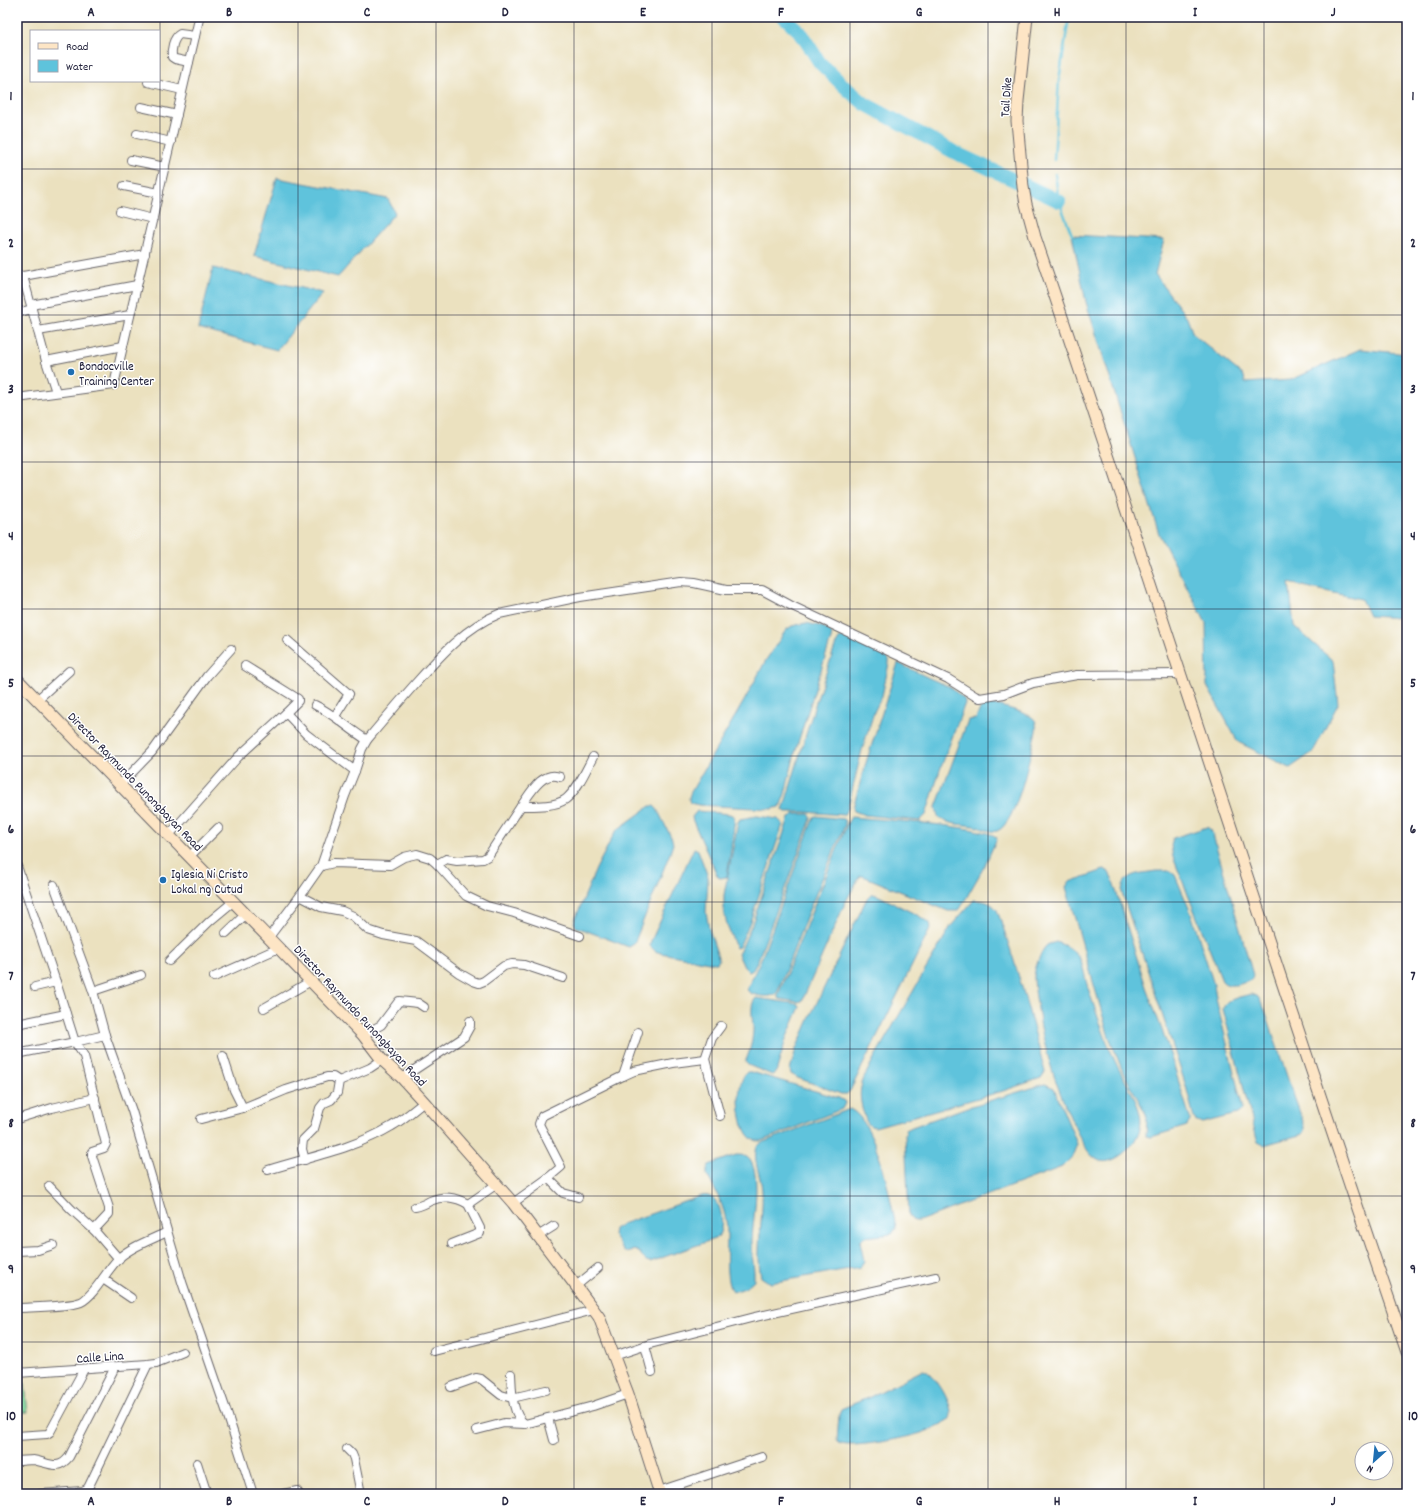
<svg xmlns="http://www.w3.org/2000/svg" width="1424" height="1511" font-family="Dekko,sans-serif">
<rect width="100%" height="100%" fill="#fff"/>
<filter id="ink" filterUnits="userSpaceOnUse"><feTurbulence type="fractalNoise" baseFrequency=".025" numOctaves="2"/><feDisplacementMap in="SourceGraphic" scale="8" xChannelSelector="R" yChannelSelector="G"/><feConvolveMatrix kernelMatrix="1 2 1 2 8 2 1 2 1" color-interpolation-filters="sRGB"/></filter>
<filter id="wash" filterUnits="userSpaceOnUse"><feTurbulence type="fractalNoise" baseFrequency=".012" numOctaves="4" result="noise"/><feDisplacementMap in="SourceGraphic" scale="16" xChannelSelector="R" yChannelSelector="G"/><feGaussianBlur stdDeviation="0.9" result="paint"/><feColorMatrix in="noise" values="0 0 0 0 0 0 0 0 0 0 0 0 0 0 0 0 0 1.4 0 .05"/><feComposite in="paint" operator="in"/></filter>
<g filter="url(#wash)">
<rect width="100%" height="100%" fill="#ebe1bf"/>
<polygon fill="#7ad297" stroke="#4e7a69" points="25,1383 28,1412 17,1413 17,1384"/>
<g fill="#5ec3dc" stroke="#40728c">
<polygon points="277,178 388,199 395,213 338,277 254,256"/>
<polygon points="1072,235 1164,240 1155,274 1187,318 1193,334 1244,376 1245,383 1291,380 1360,349 1407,354 1407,616 1403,618 1369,616 1361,599 1289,583 1294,626 1333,661 1338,704 1313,752 1290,768 1238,742 1207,686 1206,623 1159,534 1086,302"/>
<polygon points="213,268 323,293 277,350 198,329"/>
<path d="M806,623C815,625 825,626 832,633L831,639L796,749L785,794L780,807L771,809L699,805L690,803C687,796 692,791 695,785L744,701L766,660L786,630L792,626Z"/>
<polygon points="842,637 846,637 886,656 889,659 889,663 882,696 874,712 862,750 847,811 843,815 806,812 786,812 783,810 815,705 836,644 839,639"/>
<polygon points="898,663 929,678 950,687 964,699 965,703 940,770 926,815 920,821 865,815 854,811 853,808 864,769"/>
<path d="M986,703C996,705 1028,712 1034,719C1037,722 1036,727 1036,731C1031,751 1017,824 997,831C991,833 980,827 973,826C961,824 948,825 938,817L936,807L968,720L976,719L982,704Z"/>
<polygon points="650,806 654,806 657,809 672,839 673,844 670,853 634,944 629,947 579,928 576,927 574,922 596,869 613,836 617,830"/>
<path d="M697,811L729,814L734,816C736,822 728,867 727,877L720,878L718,877L693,821L692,817Z"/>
<polygon points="793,814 809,814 811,816 811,819 758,960 753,970 749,972 744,967 738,954 742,947 752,924 789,818"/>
<polygon points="757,816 778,819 783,824 750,922 739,947 736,948 728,928 724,913 724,895 738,822 740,819"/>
<path d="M816,816L843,819L845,821V825L809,910L777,993C771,999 751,996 747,990L748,987L762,957L810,827L814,817Z"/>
<path d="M851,817C872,819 990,826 997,838L985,865L960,909L956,911H948L863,876H860L846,901L802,1001L797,1002L780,999L778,998V995L848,822Z"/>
<path d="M1207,827L1211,830L1213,835L1253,975L1252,979C1243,984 1229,989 1222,981L1173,857L1171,845L1173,838Z"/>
<polygon points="694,848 698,850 708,877 706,912 709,929 719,960 717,963 714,963 661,953 655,951 650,946 651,941"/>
<polygon points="1104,870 1108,871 1112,878 1146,987 1165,1038 1190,1118 1190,1121 1187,1126 1151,1137 1146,1136 1147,1118 1146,1114 1123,1072 1108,1034 1066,887 1069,882"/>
<path d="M1156,871H1170L1175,875L1191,913L1214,985L1217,1003L1242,1105V1110L1237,1114L1202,1123L1195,1120L1194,1118L1186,1086L1122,893C1122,872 1140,874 1156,871Z"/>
<polygon points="872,894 877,895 919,916 928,922 931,927 850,1091 847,1094 841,1094 798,1078 791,1074 790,1070 796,1049 811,1015 866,900"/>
<path d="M974,900C984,901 990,901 997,910C1016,963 1031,1017 1045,1072L1041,1078L1003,1091L875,1127C867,1126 866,1121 864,1114C856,1089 862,1082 873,1060L951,926Z"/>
<path d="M1056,942C1064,945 1076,950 1080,959C1084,968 1085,979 1088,988C1096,1012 1104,1036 1114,1059C1122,1077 1136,1096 1140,1114C1142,1124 1140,1131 1135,1140C1129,1151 1109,1168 1096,1159C1087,1153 1082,1141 1077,1132C1058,1092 1044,1052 1038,1009C1036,998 1034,986 1034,976C1035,968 1041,950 1047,945C1049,944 1053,943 1056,942Z"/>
<path d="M1251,994L1258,997L1263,1005L1290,1085L1305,1127V1131L1303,1134L1264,1145L1258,1142L1256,1135L1223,1009C1226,998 1242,997 1251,994Z"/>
<path d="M756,998L798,1004L800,1007L786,1039L777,1069L776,1072L772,1075L748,1065L745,1062C750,1052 752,1042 753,1032C754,1021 748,1006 756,998Z"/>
<path d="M747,1072H751L839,1098L844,1101L845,1103L842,1109L761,1141C758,1141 755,1141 752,1139C738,1129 734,1084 747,1072Z"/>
<path d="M1045,1084L1054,1088L1077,1144L1072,1157L1062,1167L919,1221C914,1221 911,1221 909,1215L905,1135L906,1130L912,1127L962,1109Z"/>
<path d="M850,1109C877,1122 891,1200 896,1228L892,1234L864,1237L860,1242L864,1261L860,1267L770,1283L761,1277C755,1249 764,1218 762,1190C761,1175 752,1161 757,1147L761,1143Z"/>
<path d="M736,1155C741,1155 746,1155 750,1160C762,1177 752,1222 752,1243C751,1255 755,1268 754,1280L745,1288L733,1292C724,1286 727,1246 727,1236C728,1213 718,1195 707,1175V1170L709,1165Z"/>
<path d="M701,1196C703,1196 705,1195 708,1196C723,1199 725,1229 717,1238L650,1262C642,1261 643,1254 637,1251C634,1249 627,1252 624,1252L613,1235L614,1229L622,1224Z"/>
<path d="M923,1370C934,1372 952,1403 951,1414C951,1416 950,1418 949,1420C941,1424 933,1429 924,1432C911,1437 846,1451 837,1442L839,1415L841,1409L870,1397Z"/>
</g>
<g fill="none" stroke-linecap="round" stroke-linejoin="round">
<g stroke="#5ec3dc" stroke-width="2.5">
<polyline points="1054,160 1059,80 1069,17"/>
<polyline points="1055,174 1059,201 1072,235"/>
</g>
<polyline stroke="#5ec3dc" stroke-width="14" points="784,17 800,32 820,63 847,89 865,104 956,153 1059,201"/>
</g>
</g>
<g filter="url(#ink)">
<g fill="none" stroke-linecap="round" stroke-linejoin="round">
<g stroke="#686569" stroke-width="10">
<g id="street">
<path d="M189,62L175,59L172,57C171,50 173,38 180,34L195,36"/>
<polyline points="148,82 182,90"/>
<polyline points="141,107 177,115"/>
<polyline points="137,134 171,142"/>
<polyline points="131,160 165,167"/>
<polyline points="124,186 159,193"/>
<polyline points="120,211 153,219"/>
<polyline points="17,275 23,276 145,254"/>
<polyline points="23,276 46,361 56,392"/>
<polyline points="31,305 137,285"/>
<polyline points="17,313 32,309"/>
<polyline points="38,331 130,315"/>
<polyline points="46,361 123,346"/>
<polyline points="17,398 114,385 199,19"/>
<polyline points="287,640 349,694 335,716"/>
<polyline points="245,666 298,699 298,701 286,713"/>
<polyline points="38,699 69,671"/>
<path d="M315,705C334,714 349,729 367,740"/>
<polyline points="120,785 152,752 207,676 231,649"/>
<path d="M521,806C530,794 542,770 560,777"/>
<polyline points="169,835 238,757 286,713 306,734 355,771"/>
<polyline points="190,856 218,828"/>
<polyline points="17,866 56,982"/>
<polyline points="321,866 334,863 390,865 404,857 417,854 430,858 437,864"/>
<polyline points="54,885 93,991 105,1035 132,1111 182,1282 226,1410 253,1494"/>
<path d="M300,896L321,866L345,796L355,771L362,749L367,740C383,721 399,702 415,684C439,657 465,627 499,614L580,597L681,582L694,583L726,590H762L790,605L948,679L975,696L980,698L1004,694L1033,683L1077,675L1181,674"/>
<polyline points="226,933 246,914"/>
<path d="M580,936L514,913L487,906L466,896L437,864L446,859L457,861L483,859L488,856L521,806C534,806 555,807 566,799C578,789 586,770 593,757"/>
<polyline points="269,937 300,896 321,907 342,911 353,916 368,930 383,935 416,941 459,973 473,981 479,983 484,981 504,966 512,964 524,965 563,978"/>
<polyline points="169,961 210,921 234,901"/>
<polyline points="214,977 279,948"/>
<polyline points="93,991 141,975"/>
<polyline points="264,1008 311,981"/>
<polyline points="17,1024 66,1014"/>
<polyline points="363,1035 381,1025 399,1001 418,1003 424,1007"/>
<polyline points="17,1054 75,1042 56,982 35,987"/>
<polyline points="223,1056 234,1090 243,1108 286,1090 327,1077 333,1077 339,1081"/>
<polyline points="705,1059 712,1038 721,1026"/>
<polyline points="623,1076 638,1032"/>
<polyline points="402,1078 464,1037 470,1026 470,1021"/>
<polyline points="17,1119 52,1108 95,1098"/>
<polyline points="201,1119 243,1108"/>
<polyline points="305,1160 302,1149 303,1140 314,1129 320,1108 324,1103 331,1100 337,1093 339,1081 370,1068 382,1060"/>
<path d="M268,1170C309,1157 354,1149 392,1126C403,1120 414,1110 424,1102"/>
<polyline points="548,1178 563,1193 578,1197"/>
<polyline points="49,1186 71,1209 94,1230 119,1259"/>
<polyline points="513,1203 548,1178 561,1167 539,1124 542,1116 623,1076 634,1071 673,1063 705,1059 720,1116"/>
<path d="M415,1207C421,1206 425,1204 430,1201C444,1195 455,1197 468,1204"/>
<polyline points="94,1230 109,1214 109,1208 92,1156 92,1152 104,1148 106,1144 84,1056 75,1042 105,1035"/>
<polyline points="538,1236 554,1226"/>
<polyline points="452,1244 480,1233 480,1228 468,1204 497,1184"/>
<polyline points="17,1251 38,1250 53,1245"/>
<polyline points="103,1279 131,1298"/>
<polyline points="576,1286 598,1268"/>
<path d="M17,1308C32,1307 68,1307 81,1302C95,1295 107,1269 119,1258C132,1246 151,1240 167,1232"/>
<polyline points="645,1346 652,1372"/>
<polyline points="434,1351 594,1310"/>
<polyline points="614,1356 650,1344 755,1317 936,1277"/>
<polyline points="17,1373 148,1364 156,1363 183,1352"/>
<path d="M511,1374C512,1389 511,1414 525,1424"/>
<polyline points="451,1387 476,1378 481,1379 501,1395 512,1398 546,1390"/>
<polyline points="548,1418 554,1440"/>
<polyline points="477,1430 504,1423 525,1424 593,1406 628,1394"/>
<polyline points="17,1436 47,1434 50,1432 84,1369"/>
<polyline points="347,1449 352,1454 354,1459 361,1494"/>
<path d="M17,1461C22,1461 28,1460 33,1460C48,1462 57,1472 69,1457L115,1367"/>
<polyline points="197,1463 207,1494"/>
<polyline points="659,1491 762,1457"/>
<polyline points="40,1494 83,1491 88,1488 148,1364"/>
<polyline points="283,1494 297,1491 299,1494"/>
</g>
</g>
<g stroke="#686569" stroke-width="13">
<g id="secondary">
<path d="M1027,17L1018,101L1017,121L1023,187L1026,204L1035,237C1161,608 1279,982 1407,1352"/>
<polyline points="17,679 363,1035 382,1060 402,1078 424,1102 513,1203 576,1286 599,1317 628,1394 660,1494"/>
</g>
</g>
<use href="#street" stroke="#fff" stroke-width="8"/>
<use href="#secondary" stroke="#fde5c5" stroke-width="11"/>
</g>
</g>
<path fill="none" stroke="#22223b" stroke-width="1" stroke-opacity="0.55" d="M160,17V1494M298,17V1494M436,17V1494M574,17V1494M712,17V1494M850,17V1494M988,17V1494M1126,17V1494M1264,17V1494M17,169H1407M17,315H1407M17,462H1407M17,609H1407M17,756H1407M17,902H1407M17,1049H1407M17,1196H1407M17,1342H1407"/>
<g fill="#1f6fb2" stroke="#fff" stroke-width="1.5">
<circle cx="71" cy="372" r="4"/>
<circle cx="163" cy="880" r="4"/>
</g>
<g text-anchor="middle" stroke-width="3" stroke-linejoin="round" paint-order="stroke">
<g font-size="13" fill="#22223b" stroke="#fff">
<text transform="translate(1005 97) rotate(-86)" y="5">Tail Dike</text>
<text transform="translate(136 781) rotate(46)" y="5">Director Raymundo Punongbayan Road</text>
<text transform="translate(361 1015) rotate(47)" y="5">Director Raymundo Punongbayan Road</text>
<text transform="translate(100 1356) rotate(-4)" y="5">Calle Lina</text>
</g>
<g font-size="13" fill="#22223b" stroke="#fff" text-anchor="start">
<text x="79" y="370">Bondocville<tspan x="79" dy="15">Training Center</tspan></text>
<text x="171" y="878">Iglesia Ni Cristo<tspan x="171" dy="15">Lokal ng Cutud</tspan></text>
</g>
</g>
<rect width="1424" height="1511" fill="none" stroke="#fff" stroke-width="44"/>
<rect x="30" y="30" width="130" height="52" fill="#ffffff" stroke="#a7a7b1"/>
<rect x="38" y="43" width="20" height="6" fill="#fde5c5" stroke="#a7a7b1"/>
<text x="66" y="50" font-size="12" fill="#22223b">Road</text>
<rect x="38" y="60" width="20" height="12" fill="#5ec3dc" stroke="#a7a7b1"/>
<text x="66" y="70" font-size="12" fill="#22223b">Water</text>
<g transform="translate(1374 1461) rotate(207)"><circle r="19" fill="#ffffff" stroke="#a7a7b1"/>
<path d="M0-3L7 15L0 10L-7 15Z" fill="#1f6fb2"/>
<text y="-6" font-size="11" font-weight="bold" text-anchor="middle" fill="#22223b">N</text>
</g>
<rect x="22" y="22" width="1380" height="1467" fill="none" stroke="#22223b" stroke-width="1.5"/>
<g font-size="13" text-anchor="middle" font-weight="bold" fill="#22223b">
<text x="91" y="16">A</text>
<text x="229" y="16">B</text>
<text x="367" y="16">C</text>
<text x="505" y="16">D</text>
<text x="643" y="16">E</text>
<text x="781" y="16">F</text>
<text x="919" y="16">G</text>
<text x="1057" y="16">H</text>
<text x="1195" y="16">I</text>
<text x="1333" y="16">J</text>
<text x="11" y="100">1</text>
<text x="1413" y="100">1</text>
<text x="11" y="247">2</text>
<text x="1413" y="247">2</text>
<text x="11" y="393">3</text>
<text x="1413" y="393">3</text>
<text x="11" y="540">4</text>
<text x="1413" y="540">4</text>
<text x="11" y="687">5</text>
<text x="1413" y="687">5</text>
<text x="11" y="833">6</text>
<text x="1413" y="833">6</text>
<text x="11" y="980">7</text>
<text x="1413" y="980">7</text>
<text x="11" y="1127">8</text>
<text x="1413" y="1127">8</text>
<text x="11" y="1273">9</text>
<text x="1413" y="1273">9</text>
<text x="11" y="1420">10</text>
<text x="1413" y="1420">10</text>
<text x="91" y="1505">A</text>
<text x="229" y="1505">B</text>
<text x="367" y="1505">C</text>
<text x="505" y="1505">D</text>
<text x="643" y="1505">E</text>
<text x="781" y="1505">F</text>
<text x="919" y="1505">G</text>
<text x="1057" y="1505">H</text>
<text x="1195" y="1505">I</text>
<text x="1333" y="1505">J</text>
</g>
</svg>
